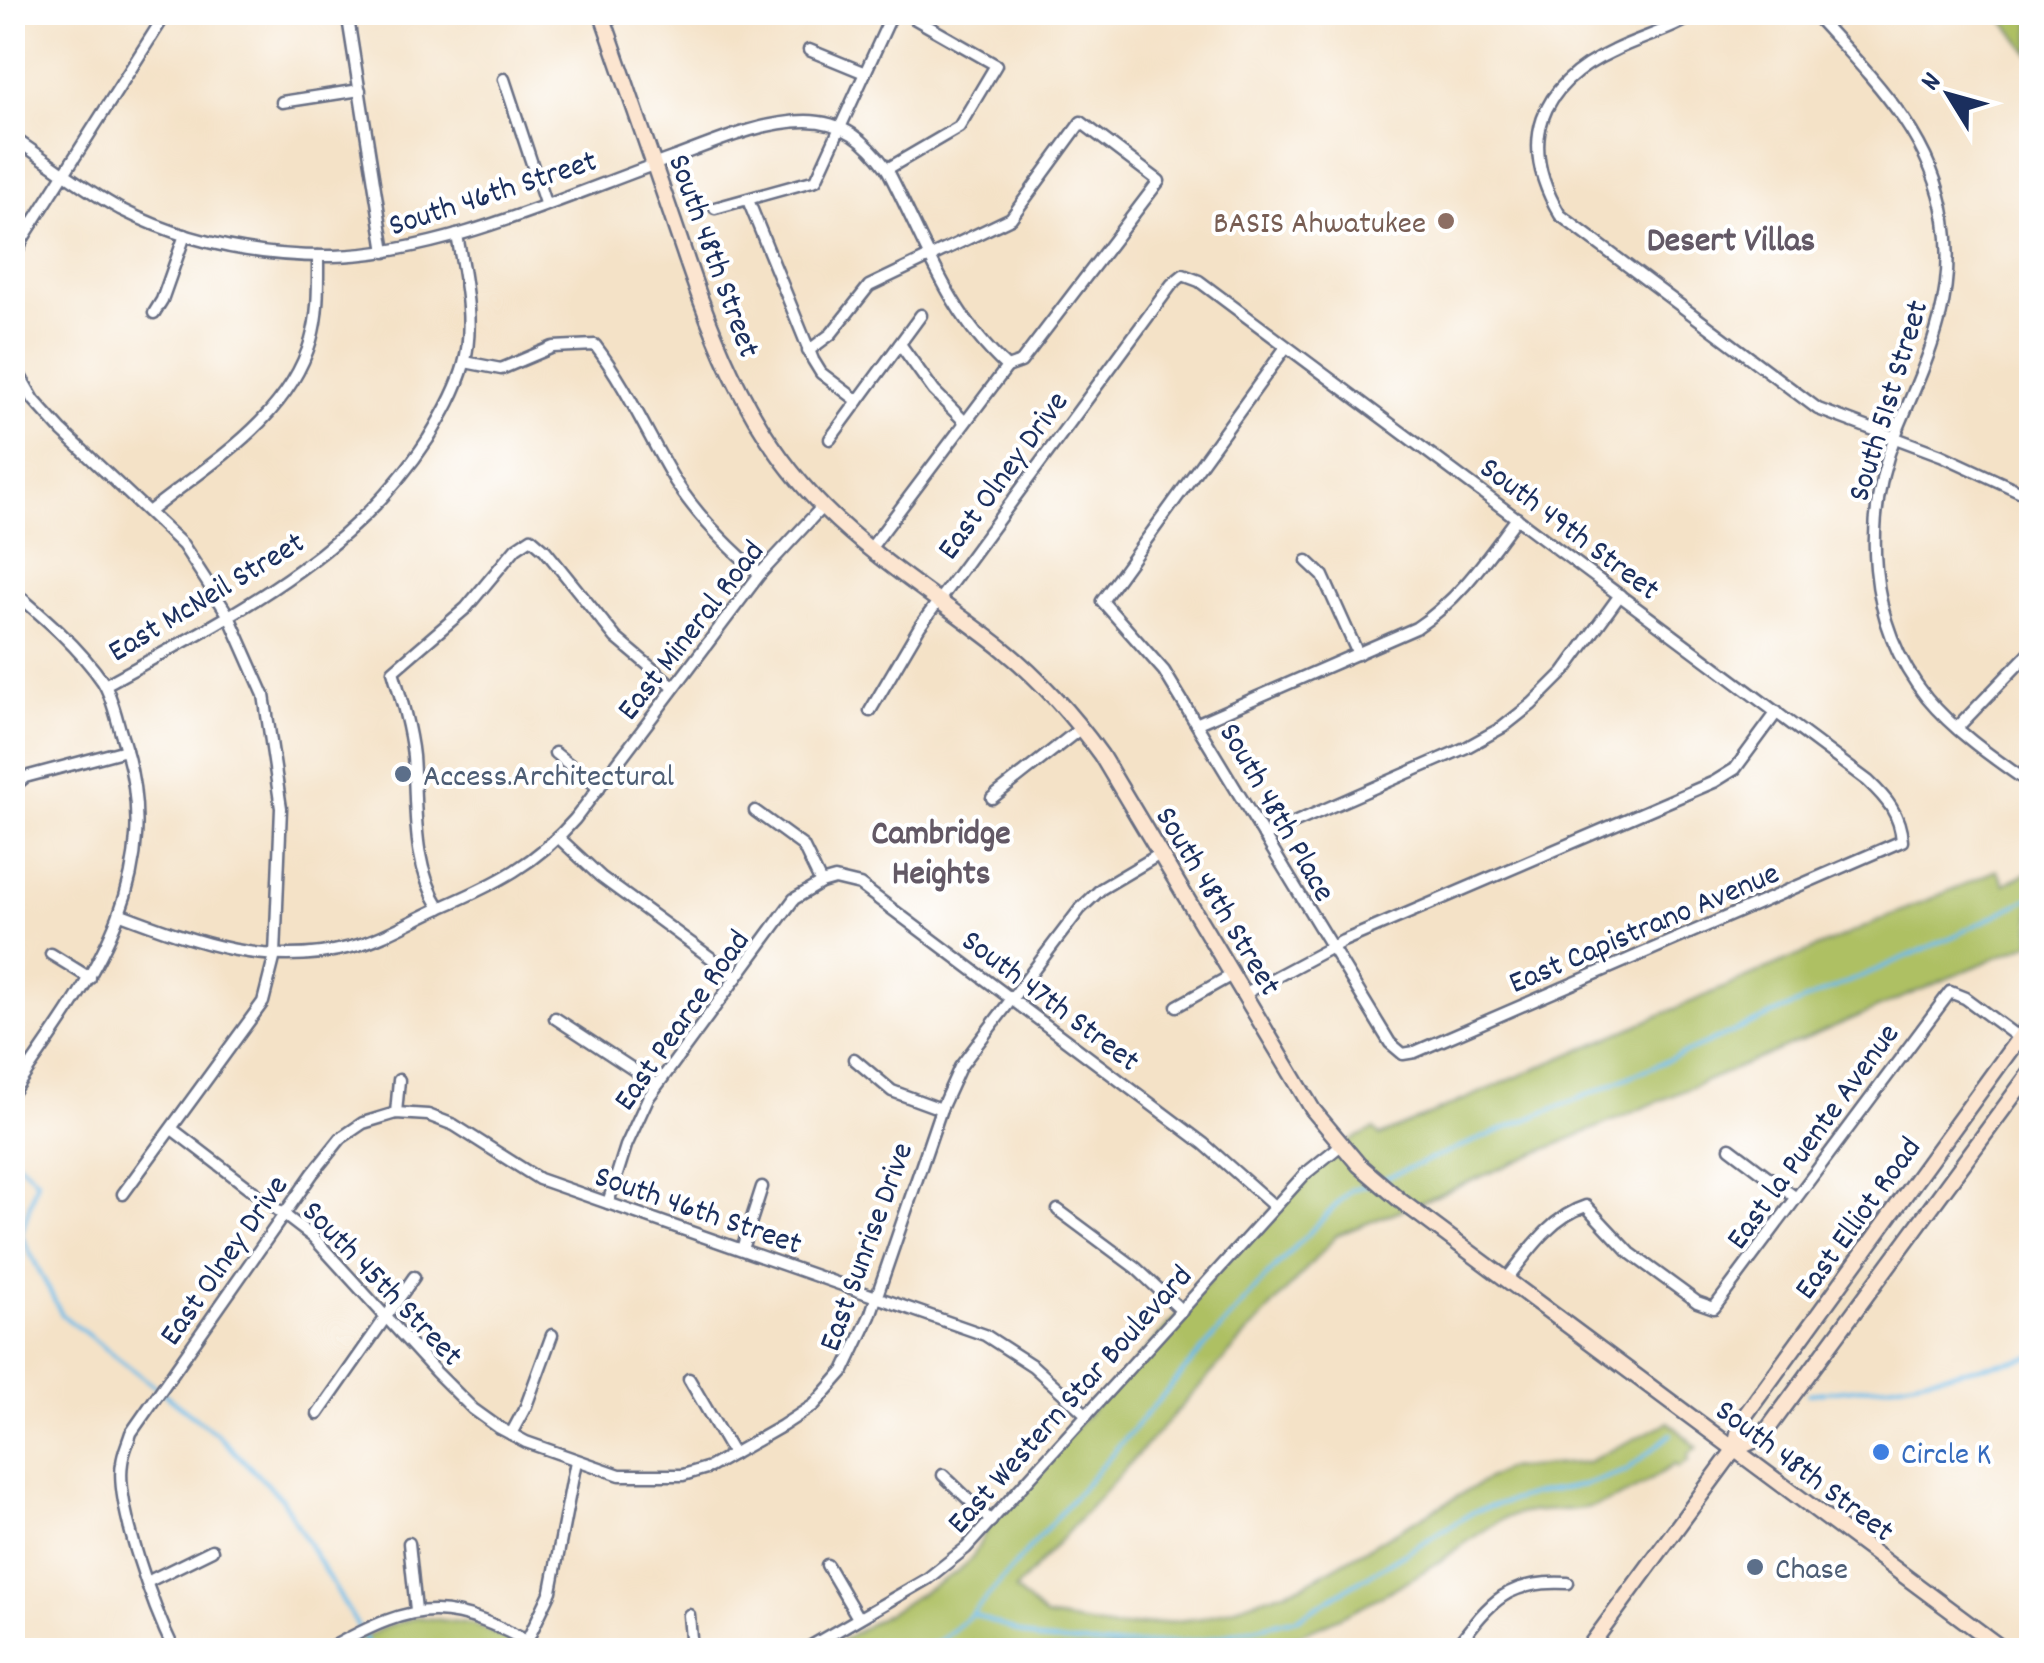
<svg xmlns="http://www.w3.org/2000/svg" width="2044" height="1663" font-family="Dekko,sans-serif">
<rect width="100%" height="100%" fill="#fff"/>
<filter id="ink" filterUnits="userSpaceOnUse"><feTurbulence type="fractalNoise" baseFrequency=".01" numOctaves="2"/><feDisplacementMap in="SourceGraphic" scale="20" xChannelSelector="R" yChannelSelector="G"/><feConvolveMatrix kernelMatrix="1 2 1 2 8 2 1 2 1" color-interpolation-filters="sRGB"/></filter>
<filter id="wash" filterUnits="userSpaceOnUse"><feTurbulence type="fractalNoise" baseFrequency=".0048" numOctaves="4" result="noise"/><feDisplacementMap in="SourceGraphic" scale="40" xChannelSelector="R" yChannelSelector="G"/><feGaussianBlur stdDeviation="2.25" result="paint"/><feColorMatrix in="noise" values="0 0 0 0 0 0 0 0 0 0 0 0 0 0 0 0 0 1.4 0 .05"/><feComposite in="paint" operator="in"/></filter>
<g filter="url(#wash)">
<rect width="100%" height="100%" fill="#f4e2c7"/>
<g fill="#aec063" stroke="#647860" stroke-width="2.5">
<polygon points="1995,13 2031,13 2031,55 2000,16"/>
<path d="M1997,870L2004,884L2031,871V943L1426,1200L1337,1235L1015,1590L1045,1617L1114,1628L1202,1618L1303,1585L1505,1469L1587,1462L1669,1422L1697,1447L1687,1456L1689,1460L1677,1468L1675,1464C1646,1483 1619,1502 1585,1508C1557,1513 1528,1507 1501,1520C1479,1532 1458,1549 1437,1563C1380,1599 1320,1630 1256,1650H826L955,1573L973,1557L991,1521L1305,1174L1341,1145L1374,1129L1380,1136Z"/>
<polygon points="417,1617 473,1624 530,1650 342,1650 387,1626"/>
</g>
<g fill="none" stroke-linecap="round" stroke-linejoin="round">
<g stroke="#6dbce8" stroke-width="4">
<polyline points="12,1157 37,1180 21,1235 62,1315 218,1435 281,1498 372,1650"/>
<polyline points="1380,1180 1599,1090 1954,936 2032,897"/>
<polyline points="1808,1394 1889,1385 2032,1357"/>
<polyline points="972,1614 1039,1640 1114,1646 1202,1640 1298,1618 1475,1511 1533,1494 1585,1485 1626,1471 1671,1434"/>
<polyline points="919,1650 940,1641 972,1614 1266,1277 1351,1190 1371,1183"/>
</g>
</g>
</g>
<g filter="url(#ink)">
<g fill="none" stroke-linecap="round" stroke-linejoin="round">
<g stroke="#676e83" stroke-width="15">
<g id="minor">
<polyline points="347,12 385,252"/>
<path d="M1699,12C1672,30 1641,37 1613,51C1539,85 1517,143 1560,215L1818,409L1941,455L2032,497"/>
<path d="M1812,12C1868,74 1932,133 1945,220C1957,301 1927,359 1897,431C1862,518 1866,622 1927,698C1956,733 1995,759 2032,785"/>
<polyline points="809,50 865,73"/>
<polyline points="504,79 545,203"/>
<polyline points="282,102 360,90"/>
<path d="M12,137C48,161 83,189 120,209C187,243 258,257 333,256C444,254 570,194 675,157C716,142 762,121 806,121C843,121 867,141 887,169C924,239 947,313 1007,367"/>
<polyline points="887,169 959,127 996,65 903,12"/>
<polyline points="748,200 813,360 821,373 858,401"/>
<polyline points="715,208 816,180 893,12"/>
<polyline points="12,266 22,240 167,12"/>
<polyline points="154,313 162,300 185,235"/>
<polyline points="900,344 934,391 965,422"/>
<polyline points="808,351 831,334 869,286 1011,218 1081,122 1159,181 1021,362 1007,367"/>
<polyline points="12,362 34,400 62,431 183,545 229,616 264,695 281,808 275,955 263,1002 123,1194"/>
<path d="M465,362L501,369L553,347L595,345C627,387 648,436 675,481C698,517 727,546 760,574"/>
<polyline points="830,439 921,315"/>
<path d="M150,511C210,463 288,419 311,340C319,313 318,284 318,256"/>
<polyline points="870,549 1007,367"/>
<polyline points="1307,561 1323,576 1358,654"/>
<path d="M12,590C45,618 79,647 103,682C113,698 117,722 123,740C169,881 89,982 12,1093"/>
<path d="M105,685C226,618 350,559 428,439C442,416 457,390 464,364C475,324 464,275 457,235"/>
<path d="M870,711L920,626L1172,284L1183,275L1199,281L1868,781C1887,799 1900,814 1902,841L1415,1052L1403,1054L1390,1043L1164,671L1102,601L1286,347"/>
<path d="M1198,723L1416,628C1460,599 1486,559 1517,518"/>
<polyline points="1957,728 2032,650"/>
<polyline points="555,753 599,788"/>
<polyline points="12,788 25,777 126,750"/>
<polyline points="992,798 1081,728"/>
<polyline points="755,811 803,846 821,883 835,879 860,885 1204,1144 1275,1207"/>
<polyline points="1264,836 1467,747 1503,727 1532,704 1564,672 1620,595"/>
<polyline points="559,838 601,877 737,977"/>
<path d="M440,908C411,863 417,807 413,756C410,728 401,698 393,671L466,608L516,548L531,538L545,550L616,638L673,686"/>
<path d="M121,914C198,943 268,969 351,947C382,939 413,920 442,907C495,884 536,864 575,819L760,574L822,507"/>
<polyline points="51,954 90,978"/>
<polyline points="1244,994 1343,941 1714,782 1735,769 1777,712"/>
<polyline points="1177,1006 1232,975"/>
<polyline points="555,1018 657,1085"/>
<polyline points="854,1059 892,1091 941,1109"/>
<polyline points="396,1113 399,1080"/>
<polyline points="172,1129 313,1237 436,1372 473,1409 498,1427 526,1442 620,1475 683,1475 710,1467 782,1426 814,1405 844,1371 870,1316 941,1109 960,1067 1080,909 1101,889 1160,854"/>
<polyline points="1730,1148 1796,1198"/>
<polyline points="608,1203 626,1146 648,1098 794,899 821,883"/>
<polyline points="1058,1210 1136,1268 1182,1311"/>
<polyline points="742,1249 762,1187"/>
<path d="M1506,1280C1528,1252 1551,1217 1586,1206L1630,1253L1697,1302L1714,1308L1950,992L1965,998L2019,1038"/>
<polyline points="689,1379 733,1454"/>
<polyline points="318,1414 414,1277"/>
<polyline points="511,1434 526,1406 552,1335"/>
<polyline points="943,1475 991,1521"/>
<polyline points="409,1543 416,1610"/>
<polyline points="827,1565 858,1618"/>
<polyline points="147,1582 212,1550"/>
<polyline points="689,1615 692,1650"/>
<polyline points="12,1626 21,1650"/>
<polyline points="527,1641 551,1591 576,1461"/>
<path d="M174,1650C155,1611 115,1505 122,1463C123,1453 128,1443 131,1433L313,1173L341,1138L363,1123L396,1113L428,1115L454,1125L539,1179L985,1335L1033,1366L1087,1415"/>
<path d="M327,1650C421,1597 449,1599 544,1650"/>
<polyline points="804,1650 927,1579 966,1548 1305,1174 1341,1145"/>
<path d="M1454,1650C1489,1604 1505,1579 1568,1583"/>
</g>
</g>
<g stroke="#676e83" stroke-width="19">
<g id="secondary">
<path d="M601,12C624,80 648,147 671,214C707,321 741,426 824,508C878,562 944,602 1003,649C1041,680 1073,716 1101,755L1313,1110L1359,1165L1401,1201L2004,1650"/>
<polyline points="1734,1450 1762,1437 2032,1070"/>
<polyline points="1587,1650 1734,1450 1741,1421 2032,1020"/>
</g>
</g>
<use href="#minor" stroke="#fff" stroke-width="10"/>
<use href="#secondary" stroke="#fce5d0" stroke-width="14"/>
</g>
</g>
<circle fill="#8d6e63" stroke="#fff" stroke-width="4" cx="1446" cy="221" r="10"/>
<g fill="#5c6f8a" stroke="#fff" stroke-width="4">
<circle cx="403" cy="774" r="10"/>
<circle cx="1755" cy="1567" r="10"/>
</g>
<circle fill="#3f7fe0" stroke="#fff" stroke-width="4" cx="1881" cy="1452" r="10"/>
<g text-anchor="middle" stroke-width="8" stroke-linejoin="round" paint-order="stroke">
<g font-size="32" fill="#1b2f5e" stroke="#fff">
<text transform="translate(492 191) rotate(-18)" y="11">South 46th Street</text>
<text transform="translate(716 255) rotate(70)" y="11">South 48th Street</text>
<text transform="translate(1886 400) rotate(-73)" y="11">South 51st Street</text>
<text transform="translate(1001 474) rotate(-54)" y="11">East Olney Drive</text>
<text transform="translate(1571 527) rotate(37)" y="11">South 49th Street</text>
<text transform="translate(205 595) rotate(-31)" y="11">East McNeil Street</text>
<text transform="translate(689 629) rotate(-52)" y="11">East Mineral Road</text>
<text transform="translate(1279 811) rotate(60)" y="11">South 48th Place</text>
<text transform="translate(1220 900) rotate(59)" y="11">South 48th Street</text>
<text transform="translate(1643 926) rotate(-23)" y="11">East Capistrano Avenue</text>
<text transform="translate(1052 999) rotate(37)" y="11">South 47th Street</text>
<text transform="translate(680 1019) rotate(-55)" y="11">East Pearce Road</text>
<text transform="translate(1811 1135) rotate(-54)" y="11">East la Puente Avenue</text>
<text transform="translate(699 1208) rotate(19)" y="11">South 46th Street</text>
<text transform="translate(1856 1217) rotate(-54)" y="11">East Elliot Road</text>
<text transform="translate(864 1246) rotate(-70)" y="11">East Sunrise Drive</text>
<text transform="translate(222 1259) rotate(-55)" y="11">East Olney Drive</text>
<text transform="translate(384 1282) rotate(46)" y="11">South 45th Street</text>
<text transform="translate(1068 1398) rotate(-48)" y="11">East Western Star Boulevard</text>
<text transform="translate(1806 1469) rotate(37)" y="11">South 48th Street</text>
</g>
<g font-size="32" fill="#785e54" stroke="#fff" text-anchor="end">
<text x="1426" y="232">BASIS Ahwatukee</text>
</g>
<g font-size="32" fill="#4e5e75" stroke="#fff" text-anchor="start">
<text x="423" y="785">Access.Architectural</text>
<text x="1775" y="1578">Chase</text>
</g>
<g font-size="32" fill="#366cbe" stroke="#fff" text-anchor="start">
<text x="1901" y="1463">Circle K</text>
</g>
<g font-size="35" font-weight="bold" fill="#635966" stroke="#fff">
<text x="1731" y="250">Desert Villas</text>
<text x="941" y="843">Cambridge<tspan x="941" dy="40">Heights</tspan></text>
</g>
</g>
<rect width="2044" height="1663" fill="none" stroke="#fff" stroke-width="50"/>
<g transform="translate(1949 95) rotate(307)" stroke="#ffffff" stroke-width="8" paint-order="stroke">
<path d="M0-8L18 38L0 25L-18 38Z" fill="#1b2f5e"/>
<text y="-15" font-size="28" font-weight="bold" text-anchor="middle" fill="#1b2f5e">N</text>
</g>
</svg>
